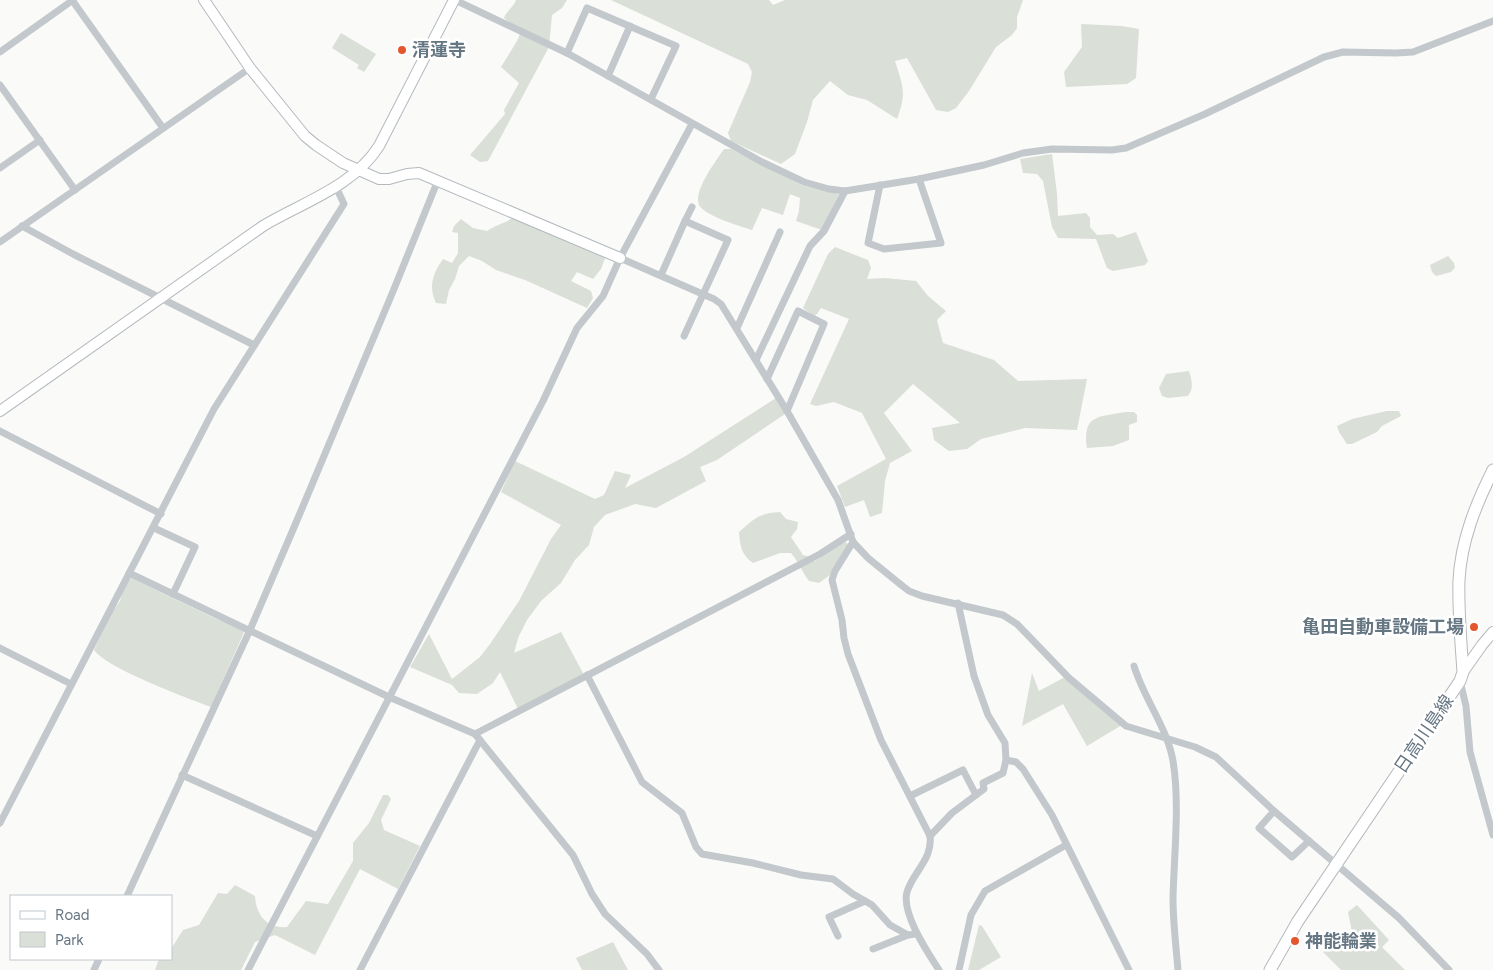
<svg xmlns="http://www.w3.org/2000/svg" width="1493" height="970" font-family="Figtree,'Noto Sans JP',sans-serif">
<rect width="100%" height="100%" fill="#fafaf8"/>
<g fill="#dadfd7">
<path d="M516,0H567L562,8L552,15L549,47L488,161L480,162L470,155L505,114L504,110L519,83L501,67L517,41L522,29L511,24L504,18C507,10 513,8 516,0Z"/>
<path d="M611,0H769L773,5L785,0H1023L1017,17V28L1012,35L996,47L969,91L956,108L948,112L936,110L907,58L895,61C903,87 907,92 897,119L867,100L848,95L830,81L813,100L807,122L795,154L781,164L731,141L728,133L750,82L752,72L748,64Z"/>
<polygon points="1081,24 1122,26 1139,29 1136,78 1127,84 1066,87 1064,72 1082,47"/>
<polygon points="341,33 376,54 364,72 357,68 359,65 332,48"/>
<path d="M724,149H731L801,185L839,194L822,230L796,221L799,211L800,198L790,194L783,215L762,208L752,230C740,226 705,216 699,205C693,191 716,161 724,149Z"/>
<polygon points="1052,154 1057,194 1058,216 1086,213 1090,218 1090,227 1097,235 1113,234 1118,238 1136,232 1148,261 1145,265 1113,271 1107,268 1096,239 1058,238 1052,227 1043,181 1037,174 1023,173 1020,159"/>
<path d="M512,218L590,249L605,258L601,269L593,279L577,272L571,281L591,291L593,298L587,308L525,280L496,270L482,261L469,256L459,266L455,279L449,290L446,304L436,303C428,287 433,273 443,259L452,263L458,253V233L452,232L454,226L461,219L473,228L487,231C495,225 504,224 512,218Z"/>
<polygon points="835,247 868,260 871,268 867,279 885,278 916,281 928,296 946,311 937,320 943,343 994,360 1018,381 1087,379 1077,430 1025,428 981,439 967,449 949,451 934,440 932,428 960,423 913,384 884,413 912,451 890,463 885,481 882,513 870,517 864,500 845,507 837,486 886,459 862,413 834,402 816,406 810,404 849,319 821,308 817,314 814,316 803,308 828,254"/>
<polygon points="1448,256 1454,263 1455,268 1451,272 1436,276 1432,272 1430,265"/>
<path d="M1189,371C1192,381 1194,388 1188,396L1168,398L1162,396L1159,388L1166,374Z"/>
<polygon points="776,398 785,414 717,460 700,467 706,481 656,508 635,504 605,515 594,527 589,545 575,560 561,583 541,601 527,620 518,638 514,653 561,632 584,675 518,709 500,672 493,683 477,694 459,693 452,685 410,667 429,634 452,679 480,657 490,644 519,601 551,539 561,525 501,492 515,461 595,499 604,495 615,471 631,475 625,488 684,457"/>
<polygon points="1387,411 1399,411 1401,416 1382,426 1377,432 1352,444 1347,444 1339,432 1337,426 1352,419"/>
<path d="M1126,412H1134L1137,415V422L1129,425V440L1113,446L1087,448C1082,414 1099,417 1126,412Z"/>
<path d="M780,512L786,519L798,522L797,529L791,537L803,555L807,556L815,561L845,542L848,544L830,575L819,583L809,581C802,572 799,562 791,553H780L753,563C741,555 740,545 739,532C755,518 759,513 780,512Z"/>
<path d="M131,578L214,618L245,630L211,707C185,697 108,669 94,650L111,614L120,601L123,589Z"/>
<polygon points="1032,673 1039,691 1065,677 1122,725 1087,746 1063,704 1022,726"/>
<path d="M383,795H388L391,799L381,820L384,830L420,846L398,889L360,869L315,955L275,935L255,942L241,970H155L159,959H171V949L183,930L199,925L218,893L227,894L235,885L255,896C256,915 267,929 287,927L306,901L328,904L353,861V843L369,823Z"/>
<polygon points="1357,905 1389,940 1382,947 1405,970 1341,970 1323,952 1352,932 1348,912"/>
<polygon points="979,925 982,926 1001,957 979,970 968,970"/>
<polygon points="613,942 628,970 582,970 576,958"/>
</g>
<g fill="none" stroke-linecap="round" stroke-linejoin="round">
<g stroke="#b3babf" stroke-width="12">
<g id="secondary">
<polyline points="204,0 250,68 305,136 316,145 343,163 379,179 389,179 407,174 419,173 620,258"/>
<path d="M0,411L263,226C303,202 353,187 379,146L454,0"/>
<polyline points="1463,672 1482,645 1493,632"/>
</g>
</g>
<g stroke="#b5babe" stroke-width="13">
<path id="primary" d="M1270,970L1298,921L1460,681L1463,672C1461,642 1458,611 1459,580C1461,541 1476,504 1493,470"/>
</g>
<g stroke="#c3c8cc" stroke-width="7">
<polyline points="72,0 163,128"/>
<polyline points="455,0 567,53 762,162 804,182 829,189 845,191 919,179 984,165 1023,153 1052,149 1112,150 1126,148 1205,114 1324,57 1343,52 1396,53 1413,52 1493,21"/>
<polyline points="0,52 73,0"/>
<polyline points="567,53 587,8 676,46 651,99"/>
<polyline points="608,76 630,26"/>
<polyline points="0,85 75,190"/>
<polyline points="0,168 40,140"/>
<polyline points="880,185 868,243 884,249 941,243 919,179"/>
<polyline points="685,221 692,207"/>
<polyline points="22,226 73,254 254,345"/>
<polyline points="0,242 250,68"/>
<polyline points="620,258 714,299 721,304 787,411 838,500 853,542 868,558 900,584 909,591 922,596 1003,615 1017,624 1069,678 1126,726 1195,747 1216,757 1274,811 1399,918 1449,970"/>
<polyline points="661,275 685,221 728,240 684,336"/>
<polyline points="737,328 780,232"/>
<polyline points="756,360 810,246 824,231 845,191"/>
<polyline points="767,379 798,311 824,324 787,411"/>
<polyline points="0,431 161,514"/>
<polyline points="154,528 195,547 173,594"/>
<path d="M853,542L835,571L832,580L842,620L844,638L848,654L881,740L930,836C933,859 913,872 907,892C901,913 928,953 939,970"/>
<polyline points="129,573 389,697 475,734 573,855 592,894 605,914 647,954 659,970"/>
<polyline points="958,603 974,676 988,715 1005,743 1006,760 1016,762 1023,769 1052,815 1129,970"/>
<polyline points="0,648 71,684"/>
<path d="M1134,666C1144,699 1167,727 1173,761C1180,803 1174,855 1173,898C1173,922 1176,946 1178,970"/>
<polyline points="587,675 642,782 682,813 696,847 702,854 753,863 801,875 833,879 853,894 872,905 890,925 908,935 916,934"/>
<polyline points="1460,681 1466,706 1470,752 1493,835"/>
<polyline points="475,734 820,554 851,534"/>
<polyline points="182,775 317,836"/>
<polyline points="910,796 963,770 976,795"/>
<polyline points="1274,811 1259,828 1292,857 1309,841"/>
<polyline points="0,823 214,409 344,204 336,187"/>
<polyline points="930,836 952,813 984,789 983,783 1003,773 1006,760"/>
<polyline points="127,896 250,630 298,518 394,289 438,180"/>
<polyline points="838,936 829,917 865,901"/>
<polyline points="873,949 908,935"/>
<polyline points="94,970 99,959"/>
<polyline points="248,970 543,401 577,328 603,296 620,258 692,124"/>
<polyline points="360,970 480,740"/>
<polyline points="959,970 971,915 985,891 1066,845"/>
</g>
<use href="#secondary" stroke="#fff" stroke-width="10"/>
<use href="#primary" stroke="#fff" stroke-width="11"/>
</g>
<g fill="#e4572e" stroke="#fff" stroke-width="2">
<circle cx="402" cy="50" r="5"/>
<circle cx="1474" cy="627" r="5"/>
<circle cx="1295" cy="941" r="5"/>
</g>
<g text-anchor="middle" stroke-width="5" stroke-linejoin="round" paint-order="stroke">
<g font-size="18" font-weight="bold" fill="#657683" stroke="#fff" text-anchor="start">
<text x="412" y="56">清蓮寺</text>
<text x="1464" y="633" text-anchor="end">亀田自動車設備工場</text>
<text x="1305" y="947">神能輪業</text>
</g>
<g font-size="18" fill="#657683" stroke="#fff">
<text transform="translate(1424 734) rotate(-56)" y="6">日高川島線</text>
</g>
</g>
<rect x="10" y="895" width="162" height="65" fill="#ffffff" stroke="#c1c8cd"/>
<rect x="20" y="911" width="25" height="8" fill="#ffffff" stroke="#c1c8cd"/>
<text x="55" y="920" font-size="15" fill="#657683">Road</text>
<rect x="20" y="932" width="25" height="15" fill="#dadfd7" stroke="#c1c8cd"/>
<text x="55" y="945" font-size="15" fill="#657683">Park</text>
</svg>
